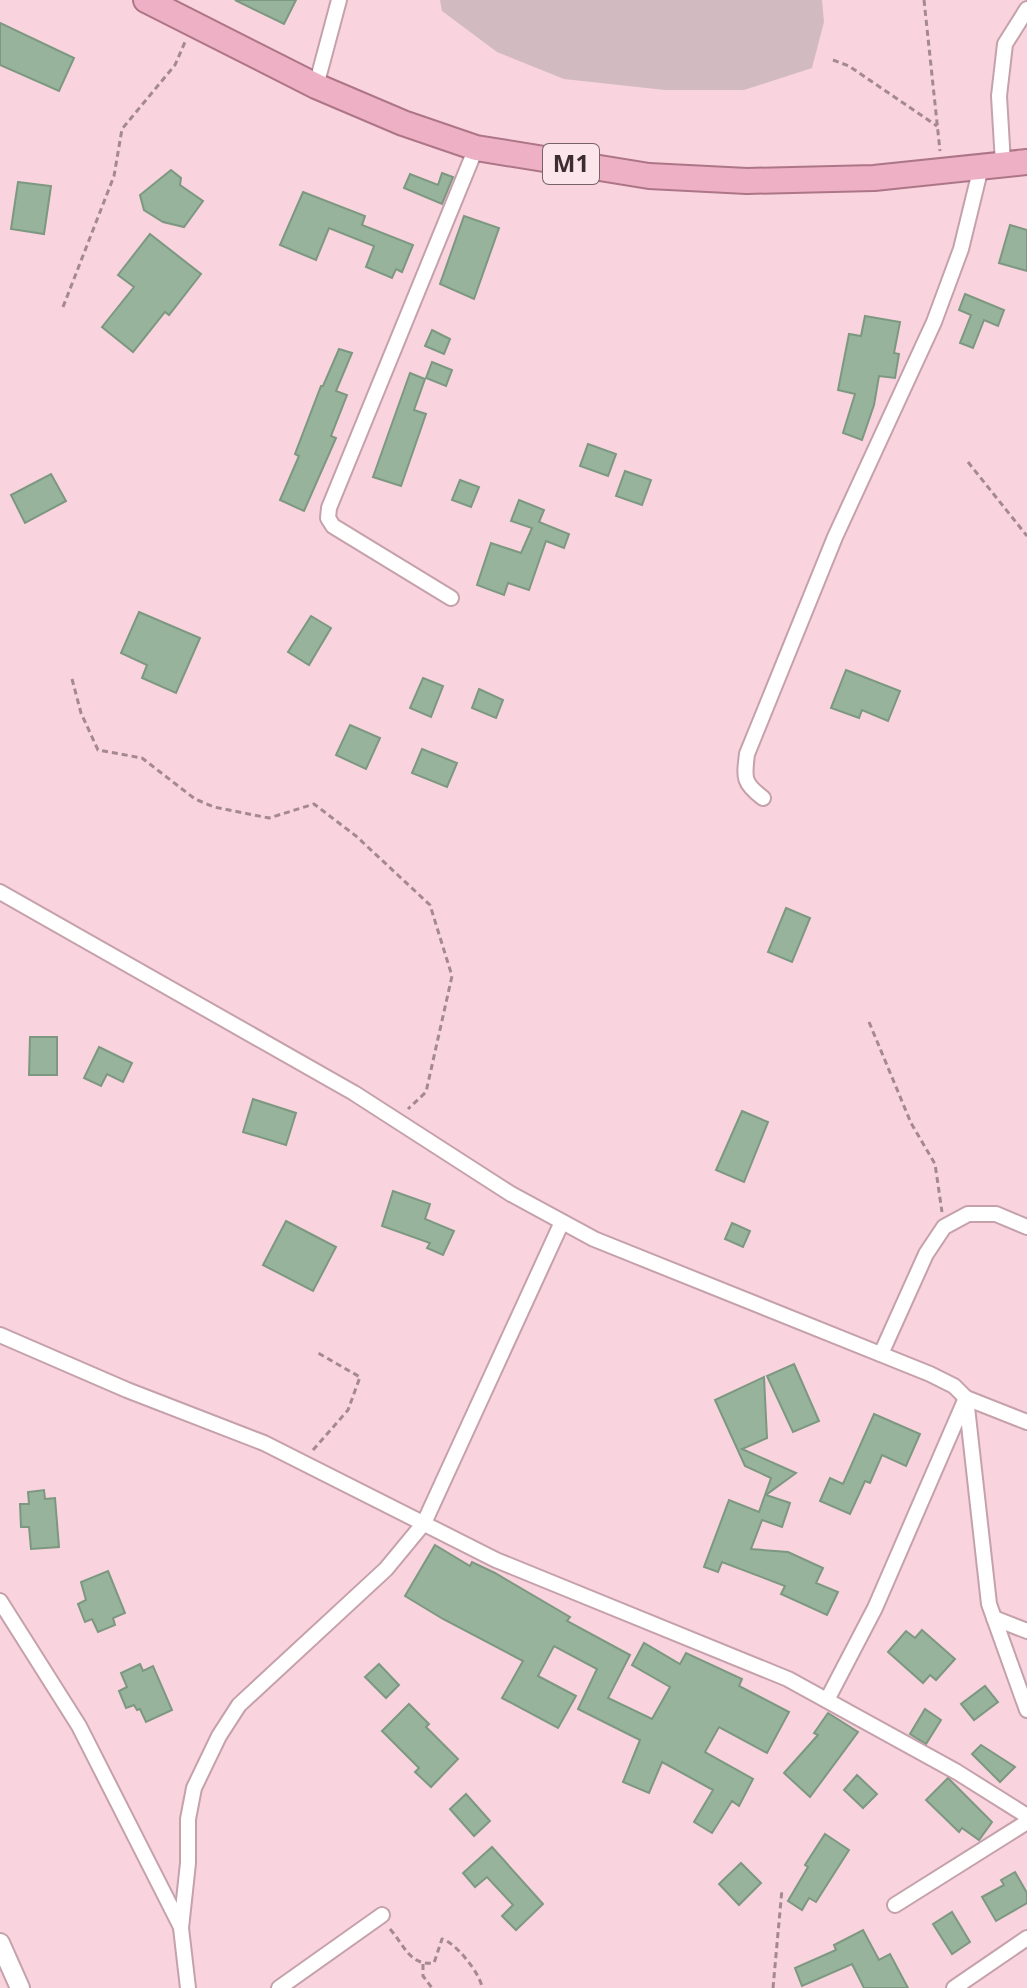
<svg xmlns="http://www.w3.org/2000/svg" width="1027" height="1988" font-family="'Open Sans',sans-serif">
<rect width="100%" height="100%" fill="#f9d3de"/>
<polygon fill="#d2bac1" points="440,0 822,0 824,22 812,68 744,90 665,90 564,79 497,52 442,11"/>
<g fill="#97b39b" stroke="#7d9881" stroke-width="2">
<polygon points="235,0 296,0 284,24"/>
<polygon points="0,23 74,58 59,91 0,65"/>
<polygon points="171,170 181,178 180,185 203,201 184,227 163,222 144,210 140,195"/>
<polygon points="442,173 453,177 442,204 404,188 410,174 438,185"/>
<polygon points="18,182 51,186 44,234 11,229"/>
<polygon points="303,192 365,216 362,225 413,245 402,272 396,269 392,278 366,267 374,246 329,228 316,260 280,245"/>
<polygon points="464,216 499,228 474,299 440,284"/>
<polygon points="1010,225 1027,230 1027,271 999,263"/>
<polygon points="150,234 201,274 169,315 165,312 133,352 102,327 134,287 118,275"/>
<polygon points="965,294 1004,310 998,326 984,320 973,348 960,343 971,315 959,310"/>
<polygon points="865,316 900,322 894,353 899,354 895,378 879,376 874,405 862,440 843,433 855,394 838,390 849,334 861,336"/>
<polygon points="432,330 450,339 444,354 425,346"/>
<polygon points="339,349 352,353 336,391 347,395 331,436 336,438 304,511 280,500 299,456 295,454 321,386 323,386"/>
<polygon points="432,362 452,370 446,386 426,378"/>
<polygon points="410,373 425,379 414,410 426,414 401,486 373,477"/>
<polygon points="588,444 616,454 608,476 580,466"/>
<polygon points="625,471 651,480 642,505 616,496"/>
<polygon points="51,474 66,501 25,523 11,495"/>
<polygon points="460,480 479,487 471,507 452,500"/>
<polygon points="519,500 544,510 539,522 569,534 564,548 546,541 529,590 508,583 504,595 477,585 491,543 521,553 532,528 511,521"/>
<polygon points="139,612 200,638 176,693 142,678 147,665 121,653"/>
<polygon points="311,616 331,628 309,665 288,652"/>
<polygon points="846,670 900,691 888,721 862,710 859,718 831,708"/>
<polygon points="423,678 443,686 431,717 410,708"/>
<polygon points="479,689 503,700 496,718 472,708"/>
<polygon points="350,725 380,738 366,769 336,755"/>
<polygon points="422,749 457,763 447,787 412,773"/>
<polygon points="786,908 810,918 792,962 768,952"/>
<polygon points="30,1037 57,1037 57,1075 29,1075"/>
<polygon points="99,1047 132,1063 123,1082 107,1074 101,1086 84,1078"/>
<polygon points="253,1099 296,1113 286,1145 243,1132"/>
<polygon points="742,1111 768,1122 744,1182 716,1170"/>
<polygon points="393,1191 430,1204 425,1219 454,1231 443,1255 427,1248 430,1243 382,1226"/>
<polygon points="286,1221 336,1247 313,1291 263,1265"/>
<polygon points="732,1223 750,1231 743,1247 725,1239"/>
<polygon points="794,1364 819,1421 793,1432 767,1376"/>
<polygon points="764,1377 767,1438 742,1449 796,1473 766,1495 790,1503 782,1527 762,1520 751,1549 788,1552 823,1568 816,1583 838,1592 827,1615 781,1594 785,1586 722,1562 718,1572 704,1567 729,1500 759,1512 771,1478 745,1466 715,1400"/>
<polygon points="874,1414 920,1434 906,1466 882,1455 870,1483 865,1481 850,1514 820,1501 830,1478 843,1484"/>
<polygon points="44,1490 45,1499 55,1498 59,1547 31,1549 29,1527 21,1527 20,1504 29,1504 28,1492"/>
<polygon points="435,1545 470,1566 472,1562 495,1573 570,1617 567,1621 630,1655 608,1698 652,1719 670,1687 632,1665 644,1643 680,1664 686,1653 742,1679 739,1686 789,1712 767,1753 719,1727 705,1752 753,1779 739,1806 732,1801 712,1833 694,1822 713,1790 662,1762 649,1793 623,1782 640,1740 578,1709 597,1669 554,1646 538,1676 576,1696 558,1728 502,1698 523,1661 443,1619 405,1596"/>
<polygon points="108,1571 125,1613 113,1618 115,1625 98,1632 92,1619 85,1622 78,1604 86,1600 81,1582"/>
<polygon points="922,1630 955,1659 936,1680 930,1675 923,1683 888,1652 906,1631 915,1638"/>
<polygon points="140,1664 143,1671 153,1666 172,1710 146,1722 140,1709 137,1710 134,1705 126,1708 119,1691 127,1687 121,1673"/>
<polygon points="379,1664 399,1685 386,1698 365,1677"/>
<polygon points="985,1686 998,1702 974,1720 961,1704"/>
<polygon points="409,1704 429,1724 426,1727 458,1759 431,1787 415,1772 419,1768 382,1731"/>
<polygon points="925,1709 941,1720 926,1744 910,1734"/>
<polygon points="828,1713 858,1732 810,1797 784,1773 818,1735 814,1733"/>
<polygon points="981,1745 1015,1767 1000,1782 972,1754"/>
<polygon points="857,1775 877,1794 863,1808 844,1790"/>
<polygon points="948,1778 992,1822 979,1840 962,1828 959,1832 926,1800"/>
<polygon points="466,1794 490,1821 474,1836 450,1809"/>
<polygon points="825,1834 849,1850 816,1902 809,1898 802,1910 788,1901 808,1867 805,1865"/>
<polygon points="492,1847 543,1904 516,1930 502,1916 513,1905 487,1877 475,1887 463,1873"/>
<polygon points="741,1863 761,1883 739,1905 719,1884"/>
<polygon points="1015,1872 1027,1893 1027,1903 996,1921 982,1897 1004,1885 1001,1880"/>
<polygon points="952,1912 970,1942 952,1954 933,1924"/>
<polygon points="863,1930 879,1960 890,1954 908,1988 864,1988 852,1964 802,1986 795,1968 836,1950 834,1945"/>
</g>
<g fill="none" stroke-linecap="round" stroke-linejoin="round">
<g stroke="#c5a1ab" stroke-width="18">
<g id="minor">
<polyline points="316,86 339,0"/>
<polyline points="1003,163 999,96 1005,44 1027,9"/>
<polyline points="451,598 333,526 328,518 329,508 476,148"/>
<path d="M763,798C743,783 744,778 747,754L835,537L934,322L961,249L981,167"/>
<polyline points="0,892 354,1093 511,1194 594,1239 930,1374 954,1386 966,1398 989,1604 1027,1710"/>
<polyline points="0,1335 127,1390 264,1443 496,1560 788,1679 957,1772 1027,1816"/>
<polyline points="881,1354 926,1254 944,1227 968,1214 996,1214 1027,1227"/>
<polyline points="0,1601 79,1726 181,1927"/>
<polyline points="994,1618 1027,1631"/>
<polyline points="827,1700 875,1608 966,1398 1027,1422"/>
<polyline points="895,1905 1027,1822"/>
<polyline points="188,1988 181,1928 188,1863 188,1819 194,1788 219,1736 239,1705 386,1569 424,1523 562,1222"/>
<polyline points="279,1988 382,1915"/>
<polyline points="954,1988 1027,1938"/>
</g>
</g>
<g stroke="#c5a1ab" stroke-width="22">
<polyline id="tertiary" points="0,1943 20,1988"/>
</g>
<g stroke="#ad7688" stroke-width="28">
<polyline id="trunk" points="146,0 316,86 403,123 476,148 649,176 747,181 874,178 1027,162"/>
</g>
<g stroke="#a58991" stroke-width="3" stroke-dasharray="6 4" stroke-linecap="butt">
<polyline points="924,0 940,151"/>
<polyline points="833,60 849,66 937,126"/>
<polyline points="63,307 114,176 122,129 175,65 185,42"/>
<polyline points="968,462 1027,536"/>
<polyline points="72,679 81,713 98,750 142,758 195,799 214,807 269,818 314,804 356,836 430,905 452,976 426,1092 408,1109"/>
<polyline points="869,1022 911,1123 935,1164 942,1212"/>
<polyline points="313,1450 348,1410 360,1377 318,1353"/>
<path d="M390,1929C404,1945 410,1966 434,1963L442,1939C455,1942 481,1974 482,1988"/>
<polyline points="423,1964 423,1976 432,1988"/>
<polyline points="773,1988 782,1889"/>
</g>
<use href="#minor" stroke="#fff" stroke-width="14"/>
<use href="#tertiary" stroke="#fff" stroke-width="18"/>
<use href="#trunk" stroke="#eeb0c4" stroke-width="24"/>
</g>
<g text-anchor="middle" stroke-width="7" stroke-linejoin="round" paint-order="stroke">
<rect fill="#fce5eb" stroke="#76646a" stroke-width="2" x="543" y="144" width="56" height="40" rx="6"/>
<g font-size="24" font-weight="bold" fill="#3c2d32">
<text x="571" y="172">M1</text>
</g>
</g>
</svg>
